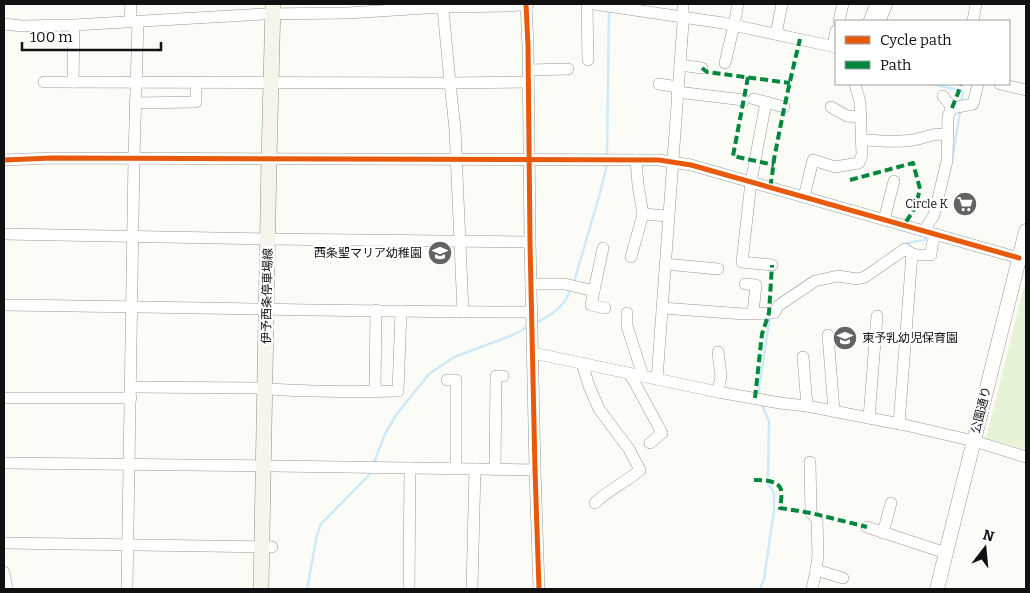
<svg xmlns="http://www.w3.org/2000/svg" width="1030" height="593" font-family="Bitter,'Noto Sans JP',serif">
<rect width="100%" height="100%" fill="#fcfcf7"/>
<polygon fill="#e7f3d6" points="1026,279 1026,450 986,438"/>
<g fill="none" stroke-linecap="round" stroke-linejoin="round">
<g stroke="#cceaf8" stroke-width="2.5">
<polyline points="931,84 963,91 961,103"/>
<polyline points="607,156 609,9"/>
<polyline points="952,162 960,111"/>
<polyline points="903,245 912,242 925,240 927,236"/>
<polyline points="574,282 600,193 607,164"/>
<polyline points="775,302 810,278"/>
<path d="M534,324C551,315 564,308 571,289"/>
<polyline points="759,395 759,388 770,316"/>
<polyline points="762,405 769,421 768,477"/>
<polyline points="373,465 385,434 396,415 429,374 454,357 513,335 527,327"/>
<polyline points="307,589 317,535 321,524 368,476 370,472"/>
<polyline points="760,589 764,579 774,511 774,493 768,484"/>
</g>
<g stroke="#979795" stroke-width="12">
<g id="minor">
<polyline points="442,4 444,19 450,83 455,129 463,312"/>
<polyline points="526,4 528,46 530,242 535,470 539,589"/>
<polyline points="587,4 588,60"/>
<polyline points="594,4 723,23 836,47"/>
<polyline points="130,21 131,4"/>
<polyline points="839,21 843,4"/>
<polyline points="869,21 876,4"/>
<polyline points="880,21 887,4"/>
<polyline points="973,21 976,4"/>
<polyline points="4,24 22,26 74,25 263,14 348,13 442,7 509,6 528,4"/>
<polyline points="776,34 782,4"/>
<polyline points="833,46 836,31"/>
<polyline points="725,63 734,25 738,4"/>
<polyline points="680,65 702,68"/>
<polyline points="528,70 568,69"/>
<polyline points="44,82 450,83 528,82"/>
<polyline points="73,82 74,25"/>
<polyline points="659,84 678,87"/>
<polyline points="1000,84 1026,90"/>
<polyline points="677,92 744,100"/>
<polyline points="943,96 952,108"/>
<polyline points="754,99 784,107"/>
<polyline points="766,102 751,182 742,262 772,265"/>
<polyline points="135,103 196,102 196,82"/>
<polyline points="831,107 847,116 861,117"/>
<path d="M862,140C878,140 896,143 913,140C927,138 932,132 948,135"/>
<polyline points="4,160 52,158 659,160 691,165 1019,258"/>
<polyline points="804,197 813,160 835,167 859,163 862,155 860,102 855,84"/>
<polyline points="643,214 668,216"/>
<polyline points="884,220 894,181"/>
<polyline points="924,231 934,215 947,161 948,116 952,108 973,104 978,84"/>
<polyline points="4,234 268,239 530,242"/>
<polyline points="603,248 591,305 605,308"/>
<polyline points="631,257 643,214 638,185 636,160"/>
<polyline points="665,264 718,269"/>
<polyline points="531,284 565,284 594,291"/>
<polyline points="745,284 756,285 753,313"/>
<path d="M4,305C180,307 356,312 532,312"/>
<polyline points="662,308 744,314 774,313 778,306 815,281 838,276 857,279 865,277 905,249 912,254 917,255 931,255 932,245 936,234"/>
<polyline points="627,313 627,326 643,376"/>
<polyline points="828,335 834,411"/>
<polyline points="718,352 721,376 718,392"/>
<polyline points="533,353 718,392 780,403 807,406 905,425 974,441 1026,457"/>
<polyline points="803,357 807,406"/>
<path d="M582,363L589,386L599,409L629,449L640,470C626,482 608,490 595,503"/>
<polyline points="630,374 662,433 650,443"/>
<polyline points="657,379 683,23 683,4"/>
<polyline points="447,380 456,380 456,469"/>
<path d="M131,387L256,388C303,392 351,392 398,391L401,311"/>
<polyline points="375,391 376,310"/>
<polyline points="4,398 131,398"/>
<polyline points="869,418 877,316"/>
<polyline points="899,424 912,254"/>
<polyline points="810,462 811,513 817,519 818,556 816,570 812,589"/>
<polyline points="4,463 275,466 535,470"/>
<polyline points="495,470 496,376 503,376"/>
<polyline points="867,527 946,553"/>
<polyline points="883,533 891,503"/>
<polyline points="4,543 272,547"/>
<polyline points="816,570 843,578"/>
<polyline points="4,572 7,589"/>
<polyline points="127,589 134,158 138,21"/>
<polyline points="409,589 410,468"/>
<polyline points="472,589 475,469"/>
</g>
</g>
<g stroke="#979795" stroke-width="15">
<polyline id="tertiary" points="937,589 1026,231"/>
</g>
<g stroke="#8d8d8b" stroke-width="16">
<polyline id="secondary" points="261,589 269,159 273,4"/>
</g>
<use href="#minor" stroke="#fffffe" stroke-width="11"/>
<use href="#tertiary" stroke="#fffffe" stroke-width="14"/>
<use href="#secondary" stroke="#f6f4eb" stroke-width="15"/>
<g stroke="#00873e" stroke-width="4" stroke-dasharray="8 4" stroke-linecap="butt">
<polyline points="702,68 707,72 790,83"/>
<polyline points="748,77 733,156 774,165"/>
<polyline points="952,108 958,93 961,84"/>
<polyline points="850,180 913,163 920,189 915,208 904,225"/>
<path d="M770,187C773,174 773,161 776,149C783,112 791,76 800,39"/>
<polyline points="755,398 762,334 769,313 772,265"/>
<path d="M754,480C762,480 779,480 781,490C782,496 781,503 780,508L811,513L867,527"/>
</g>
<g stroke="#fff" stroke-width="8">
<g id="cycleway">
<polyline points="526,4 528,46 530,242 535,470 539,589"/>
<polyline points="4,160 52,158 659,160 691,165 1019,258"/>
</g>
</g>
<use href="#cycleway" stroke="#e8590c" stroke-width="5"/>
</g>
<defs>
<g id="supermarket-disc" transform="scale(1.25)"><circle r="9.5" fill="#636362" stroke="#fff"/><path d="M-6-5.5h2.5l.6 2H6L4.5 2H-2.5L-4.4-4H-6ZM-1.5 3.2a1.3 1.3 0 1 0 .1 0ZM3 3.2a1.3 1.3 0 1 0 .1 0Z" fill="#fff"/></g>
<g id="school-disc" transform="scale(1.25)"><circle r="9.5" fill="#636362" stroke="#fff"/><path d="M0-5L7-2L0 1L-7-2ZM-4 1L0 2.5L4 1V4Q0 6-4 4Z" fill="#fff"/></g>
</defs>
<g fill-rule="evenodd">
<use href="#supermarket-disc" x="965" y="204"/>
<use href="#school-disc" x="440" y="253"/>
<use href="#school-disc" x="845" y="338"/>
</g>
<g text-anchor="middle" stroke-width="5" stroke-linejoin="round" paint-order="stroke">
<g font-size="12" fill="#111" stroke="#fff" text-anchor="end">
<text x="948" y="208">Circle K</text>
<text x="422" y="257">西条聖マリア幼稚園</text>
<text x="862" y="342" text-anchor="start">東予乳幼児保育園</text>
</g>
<g font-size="12" fill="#111" stroke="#fff">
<text transform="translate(267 296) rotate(-89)" y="4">伊予西条停車場線</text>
<text transform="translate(981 410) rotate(-76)" y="4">公園通り</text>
</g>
</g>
<rect width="1030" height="593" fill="none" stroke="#111111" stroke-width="10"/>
<rect x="835" y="20" width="175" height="65" fill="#ffffff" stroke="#a0a0a0"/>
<rect x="845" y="36" width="25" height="8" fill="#e8590c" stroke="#a0a0a0"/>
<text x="880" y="45" font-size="15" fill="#111111">Cycle path</text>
<rect x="845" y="61" width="25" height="8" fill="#00873e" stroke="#a0a0a0"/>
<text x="880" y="70" font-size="15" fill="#111111">Path</text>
<g transform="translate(985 548) rotate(16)" stroke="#ffffff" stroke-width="4" paint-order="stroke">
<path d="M0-4L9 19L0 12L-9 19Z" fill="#111111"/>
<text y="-8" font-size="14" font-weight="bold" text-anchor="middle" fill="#111111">N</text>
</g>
<path d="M22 42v8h139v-8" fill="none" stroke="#111111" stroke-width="2.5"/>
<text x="30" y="42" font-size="15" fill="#111111" stroke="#ffffff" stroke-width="4" paint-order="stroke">100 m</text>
</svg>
